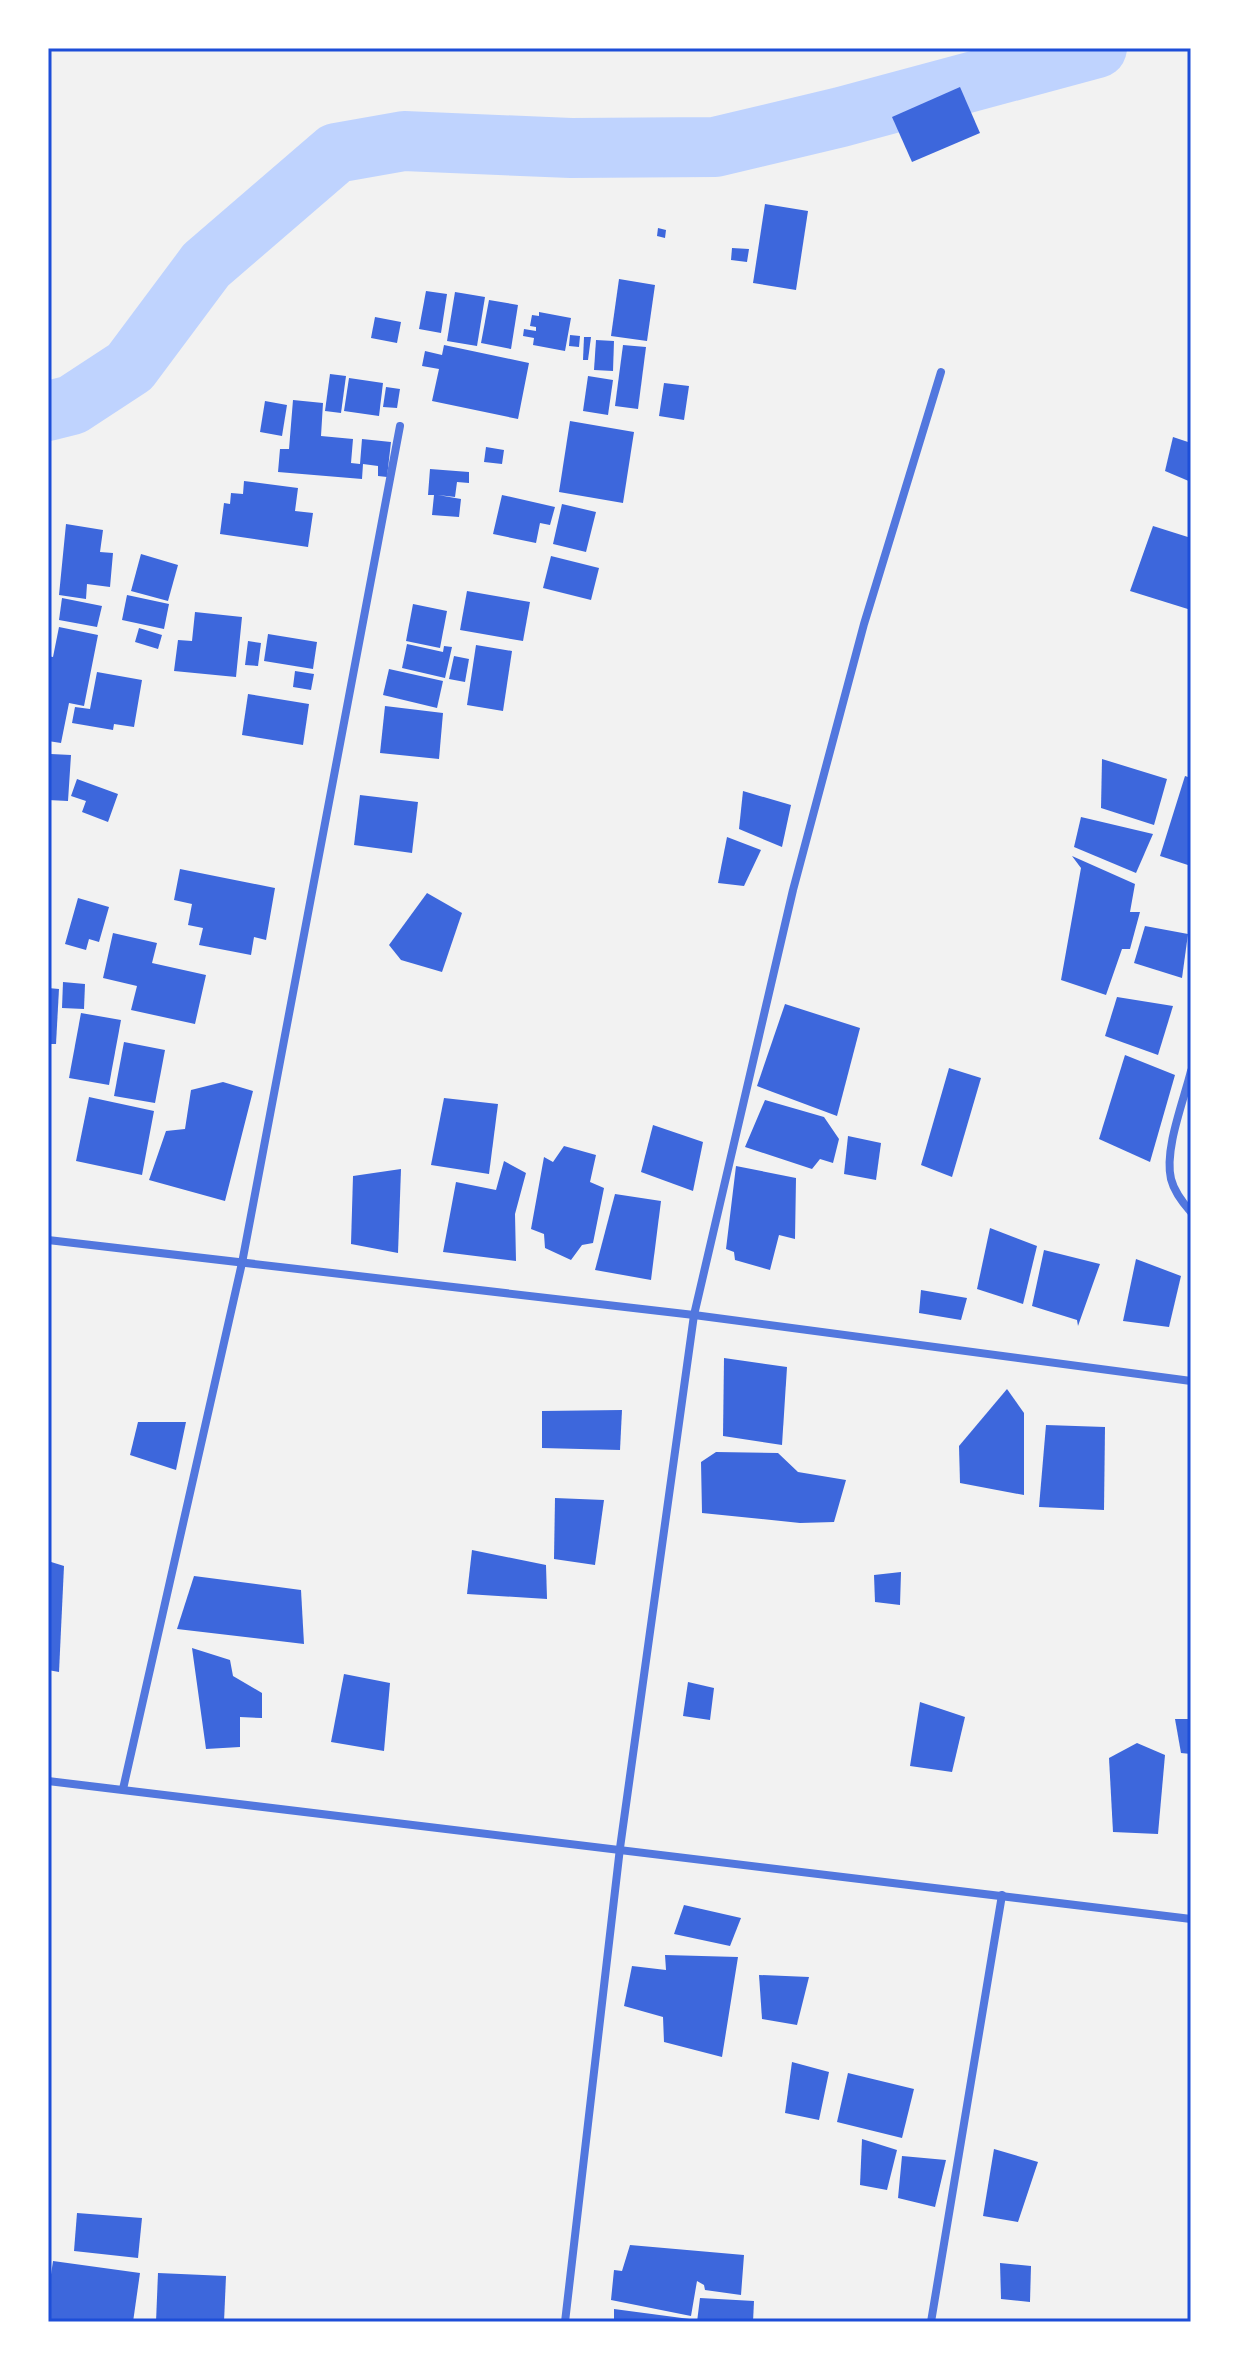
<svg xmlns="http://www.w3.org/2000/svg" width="1239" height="2370" font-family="Mulish,sans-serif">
<rect width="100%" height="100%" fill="#f2f2f2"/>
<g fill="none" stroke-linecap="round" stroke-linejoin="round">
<polyline stroke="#bfd3fe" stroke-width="60" points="48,411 72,405 130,367 206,265 336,153 404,141 571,148 715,147 841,117 1097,48"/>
</g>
<g fill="#3d67dc">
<polygon points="960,87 980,133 912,162 892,117"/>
<polygon points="765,204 808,211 796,290 753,283"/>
<polygon points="658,228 666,230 665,238 657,236"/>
<polygon points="732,248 749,249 747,262 731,260"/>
<polygon points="619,279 655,285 647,341 611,336"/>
<polygon points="426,291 447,294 441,333 419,329"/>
<polygon points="455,292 485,297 477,346 447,341"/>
<polygon points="489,300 518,305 511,349 481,343"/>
<polygon points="539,312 571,318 565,351 533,345 534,338 523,336 524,329 536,331 536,327 530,326 532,315 539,316"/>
<polygon points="375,317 401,322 397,343 371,338"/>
<polygon points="570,335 580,336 579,347 569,346"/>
<polygon points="584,337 591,337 588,360 583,360"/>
<polygon points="596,340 614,341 613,371 594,370"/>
<polygon points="444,345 529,363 518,419 432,401 439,369 422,366 425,351 442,355"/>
<polygon points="623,345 646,347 638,409 615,406"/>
<polygon points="330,374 346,376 341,413 325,411"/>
<polygon points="588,376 613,380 608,415 583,411"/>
<polygon points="349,378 383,383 379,416 344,411"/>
<polygon points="664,383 689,386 684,420 659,416"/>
<polygon points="386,387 400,389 397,408 383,407"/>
<polygon points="293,400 323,403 321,436 353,439 351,463 360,464 362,439 391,442 387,477 378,476 378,466 363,464 362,479 278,472 280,449 289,449"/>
<polygon points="265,401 287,405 282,436 260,432"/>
<polygon points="570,421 634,432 623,503 559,492"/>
<polygon points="1173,437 1191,443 1191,482 1165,471"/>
<polygon points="486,447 504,450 502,464 484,462"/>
<polygon points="430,469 469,472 469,483 457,482 455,497 438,495 461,499 459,517 432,515 434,495 428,495"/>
<polygon points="244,481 298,488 295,511 313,513 308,547 220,534 224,503 230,504 231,493 243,494"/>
<polygon points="502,495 555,507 550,525 540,523 536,543 493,534"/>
<polygon points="562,504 596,512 586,552 553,544"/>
<polygon points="66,524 103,530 100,552 113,553 110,587 87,584 86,599 59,595"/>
<polygon points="1153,526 1191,538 1191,610 1130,591"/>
<polygon points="141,554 178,565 168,601 131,591"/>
<polygon points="551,556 599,568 591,600 543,588"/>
<polygon points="467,591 530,602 523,641 460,630"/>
<polygon points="127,595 169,604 164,629 122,620"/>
<polygon points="62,598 102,606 97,627 59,620"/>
<polygon points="413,604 447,611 440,648 406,641"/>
<polygon points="195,612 242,617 236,677 174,671 178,640 192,641"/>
<polygon points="59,627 98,635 84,706 69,703 61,743 48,741 48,656 53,657"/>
<polygon points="139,628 162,635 158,649 135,642"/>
<polygon points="268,634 317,642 313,669 264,661"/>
<polygon points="248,641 261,643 258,666 245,665"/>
<polygon points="407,644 443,652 444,646 452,647 445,678 402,668"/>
<polygon points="476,645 512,651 503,711 467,705"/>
<polygon points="454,656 469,659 465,682 449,679"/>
<polygon points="389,669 443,681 437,708 383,695"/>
<polygon points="295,671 314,674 311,690 293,687"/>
<polygon points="97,672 142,680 134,727 114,724 113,730 72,723 75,707 90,709"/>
<polygon points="248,694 309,704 303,745 242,735"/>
<polygon points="385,706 443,713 439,759 380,753"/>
<polygon points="51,754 71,755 68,801 48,800 48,765 51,766"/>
<polygon points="1102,759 1167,779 1154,825 1101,808"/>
<polygon points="1185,776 1191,778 1191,866 1160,856"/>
<polygon points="77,779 118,794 108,822 82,812 86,801 71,796"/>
<polygon points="743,791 791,805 782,847 739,829"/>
<polygon points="360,795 418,802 412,853 354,845"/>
<polygon points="1081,817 1153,834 1136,873 1074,847"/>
<polygon points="727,837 761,850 744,886 718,883"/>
<polygon points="1072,856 1135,884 1130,912 1140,912 1130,949 1122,949 1106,995 1061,980 1081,868"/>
<polygon points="180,869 275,888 266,940 254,937 251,955 199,945 203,928 188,925 192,904 174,900"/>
<polygon points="427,893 462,913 442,972 401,960 389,945"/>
<polygon points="78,898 109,907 99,942 89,939 86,950 65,944"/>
<polygon points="1145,926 1188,934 1182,978 1134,963"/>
<polygon points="113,933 157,943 152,963 206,975 195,1024 131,1010 137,986 103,978"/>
<polygon points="63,982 85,984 84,1009 62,1008"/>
<polygon points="48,988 59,989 56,1044 48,1044"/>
<polygon points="1117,997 1173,1006 1158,1055 1105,1036"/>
<polygon points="785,1004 860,1028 837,1116 757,1086"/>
<polygon points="81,1013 121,1020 109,1085 69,1078"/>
<polygon points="124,1042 165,1050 155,1103 114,1096"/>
<polygon points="1125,1055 1175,1075 1150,1162 1099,1139"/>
<polygon points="949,1068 981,1078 952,1177 921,1165"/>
<polygon points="223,1082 253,1091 225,1201 149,1180 166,1131 185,1129 191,1090"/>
<polygon points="89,1097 154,1111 142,1175 76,1161"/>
<polygon points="444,1098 498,1104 489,1174 431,1165"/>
<polygon points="765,1100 824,1117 839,1139 833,1163 820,1159 812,1169 745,1147"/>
<polygon points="653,1125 703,1142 693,1191 641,1172"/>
<polygon points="848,1136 881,1143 876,1180 844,1174"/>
<polygon points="564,1146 596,1155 590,1182 604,1188 593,1243 582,1245 571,1260 545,1248 544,1234 531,1229 544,1157 553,1162"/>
<polygon points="504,1161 526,1173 515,1214 516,1261 443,1252 456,1182 496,1190"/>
<polygon points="736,1166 796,1178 795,1239 779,1235 770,1270 735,1260 734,1252 726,1249"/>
<polygon points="401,1169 398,1253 351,1244 353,1176"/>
<polygon points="615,1194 661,1201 651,1280 595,1270"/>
<polygon points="990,1228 1037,1246 1023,1304 977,1289"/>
<polygon points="1044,1250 1100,1264 1078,1326 1077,1320 1032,1306"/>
<polygon points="1136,1259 1181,1276 1169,1327 1123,1321"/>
<polygon points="921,1290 967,1298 961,1320 919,1313"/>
<polygon points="724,1358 787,1367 782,1445 723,1436"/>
<polygon points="1007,1389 1024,1413 1024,1495 960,1483 959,1446"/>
<polygon points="622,1410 620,1450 542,1448 542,1411"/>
<polygon points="138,1422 186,1422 176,1470 130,1455"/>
<polygon points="1046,1425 1105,1427 1104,1510 1039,1507"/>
<polygon points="716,1452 778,1453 798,1472 846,1480 834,1522 800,1523 702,1513 701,1462"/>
<polygon points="555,1498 604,1500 595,1565 554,1559"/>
<polygon points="472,1550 546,1565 547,1599 467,1594"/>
<polygon points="48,1561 64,1566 59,1672 48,1670"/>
<polygon points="901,1572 900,1605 875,1602 874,1575"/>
<polygon points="194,1576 301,1590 304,1644 177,1629"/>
<polygon points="192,1648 230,1660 233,1676 262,1693 262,1718 240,1717 240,1747 206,1749"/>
<polygon points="344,1674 390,1683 384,1751 331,1742"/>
<polygon points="688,1682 714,1688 710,1720 683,1716"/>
<polygon points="920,1702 965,1717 952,1772 910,1766"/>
<polygon points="1175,1719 1191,1719 1191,1754 1181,1753"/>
<polygon points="1137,1743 1165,1755 1158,1834 1113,1832 1109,1758"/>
<polygon points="684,1905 741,1918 730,1946 674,1934"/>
<polygon points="665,1955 738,1957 722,2057 664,2042 663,2017 624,2006 632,1966 666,1970"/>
<polygon points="759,1975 809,1977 797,2025 762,2019"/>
<polygon points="792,2062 829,2072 819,2120 785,2113"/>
<polygon points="848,2073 914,2089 902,2138 837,2122"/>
<polygon points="862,2139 897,2150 887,2190 860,2185"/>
<polygon points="994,2149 1038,2162 1018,2222 983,2216"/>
<polygon points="902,2156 946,2160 935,2207 898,2198"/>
<polygon points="77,2213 142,2218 138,2258 74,2251"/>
<polygon points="630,2245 744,2255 741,2295 705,2290 704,2285 697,2281 691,2316 611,2300 614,2270 622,2271"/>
<polygon points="53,2261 140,2273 133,2322 48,2322 48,2295"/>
<polygon points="1000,2263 1031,2266 1030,2302 1001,2299"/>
<polygon points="158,2273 226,2276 224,2322 156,2322"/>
<polygon points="700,2298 754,2301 753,2322 697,2322"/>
<polygon points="614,2309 697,2320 697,2322 614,2322"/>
</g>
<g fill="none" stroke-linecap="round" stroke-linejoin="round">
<g stroke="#5277de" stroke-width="8">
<path d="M1191,1071C1184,1100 1164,1149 1171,1179C1174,1191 1183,1203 1191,1212"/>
<polyline points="48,1240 694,1315 1191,1381"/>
<polyline points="48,1781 1191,1919"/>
<polyline points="123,1789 242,1263 400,426"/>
<polyline points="565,2322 620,1848 694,1315 793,890 864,624 941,372"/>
<polyline points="931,2322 1002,1895"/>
</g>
</g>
<rect width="1239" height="2370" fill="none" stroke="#ffffff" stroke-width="100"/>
<rect x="50" y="50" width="1139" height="2270" fill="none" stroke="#1d4ed8" stroke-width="3"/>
</svg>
